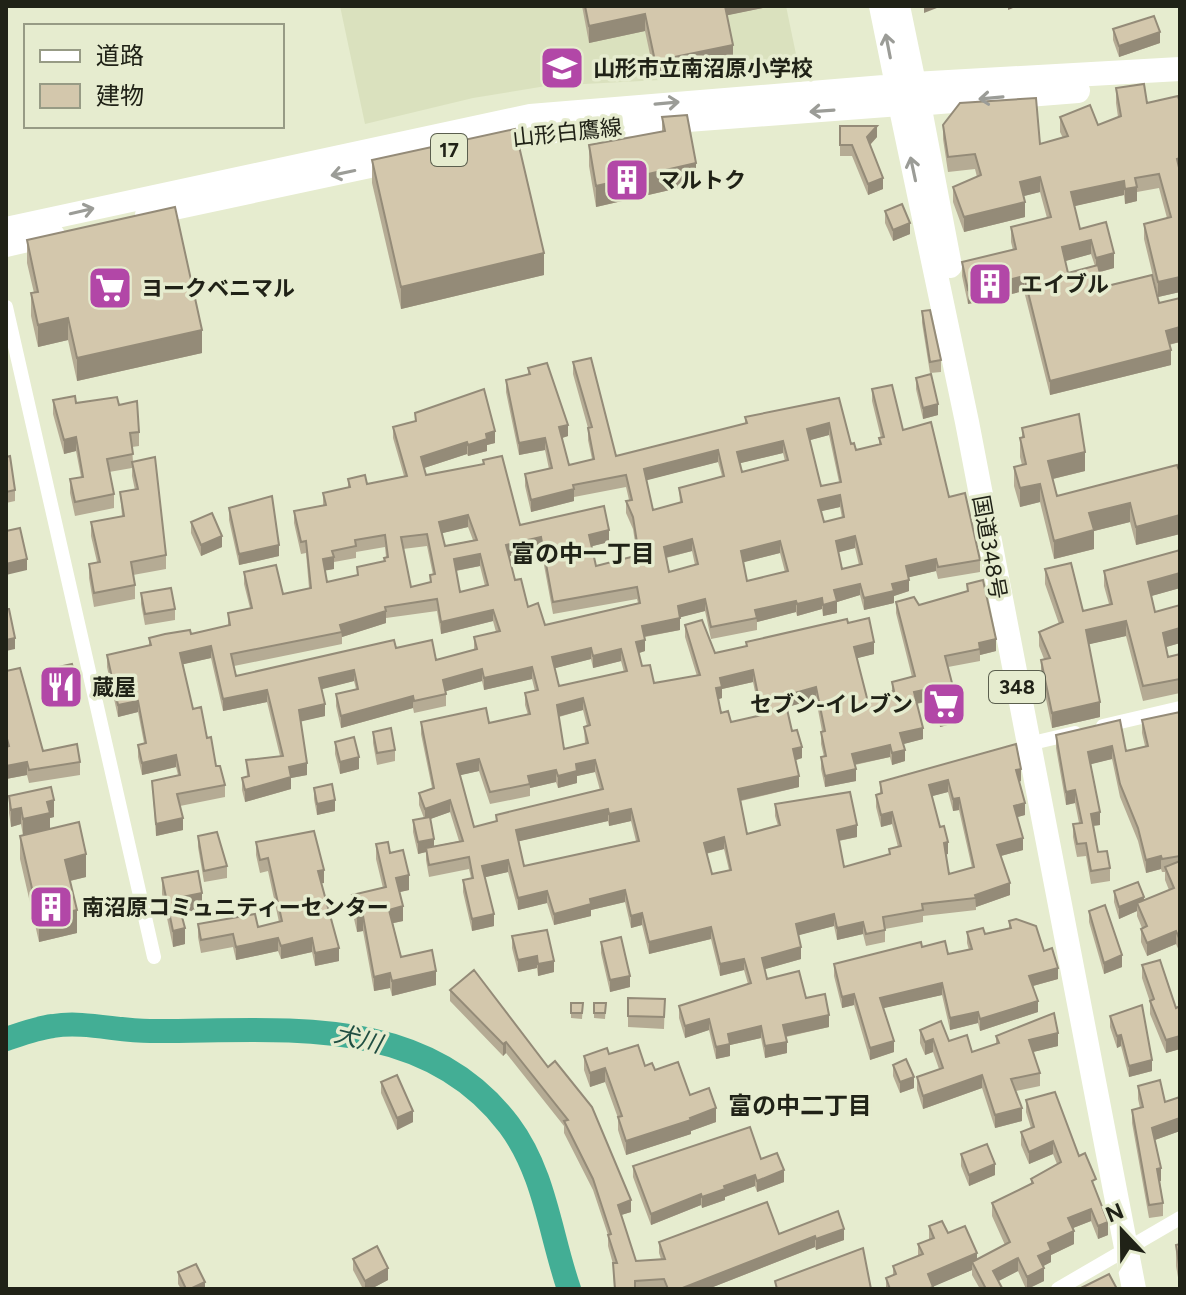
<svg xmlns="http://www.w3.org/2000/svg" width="1186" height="1295" font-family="Figtree,'Noto Sans JP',sans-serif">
<rect width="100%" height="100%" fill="#e6eccf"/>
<polygon fill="#dae1be" points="340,6 786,6 798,64 699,78 546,86 473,98 365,124"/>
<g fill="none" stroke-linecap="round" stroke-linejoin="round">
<path stroke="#43ae95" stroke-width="24" d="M6,1039C21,1034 37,1028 53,1026C84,1021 118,1031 150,1031C276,1032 422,1010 509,1125C545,1173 550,1234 569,1289"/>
<g stroke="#fff" stroke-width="14">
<polyline points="6,307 154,957"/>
<polyline points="1103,726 1180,708"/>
<polyline points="1041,741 1075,733"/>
<polyline points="1058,1289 1180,1218"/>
</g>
<g stroke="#fff" stroke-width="22">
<polyline points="899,6 915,83"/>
<polyline points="491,142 569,130 900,105"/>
<polyline points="146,215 398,161"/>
<polyline points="6,228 530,115 896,85 880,6"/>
<polyline points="6,246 54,235"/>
</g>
<g stroke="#fff" stroke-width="24">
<polyline points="915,83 950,266"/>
<polyline points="903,105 1078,91"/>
<polyline points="1134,1289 967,422 896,85 1180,69"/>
</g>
</g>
<g fill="#b5ab94" fill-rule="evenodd">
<polygon points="582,6 768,6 768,7 727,15 733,62 655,78 645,31 589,43"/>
<polygon points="1113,29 1160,43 1119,57 1113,40"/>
<path d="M1116,88L1147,103H1180V292L1158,297L1144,239V224L1167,218L1159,188L1137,192V201L1125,204L1124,195L1074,206L1080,229L1106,222L1114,268L1100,272L1103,287L1159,303L1180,298V342L1169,345L1171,365L1050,395L1024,291L968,304L962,276V262L1013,250L1011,242V227L1047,218L1040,192L1024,196L1025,217L964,232L953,202V187L977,177L975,169L948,172L943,139V125L1040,144L1063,138L1060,132V117L1098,125L1118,117L1116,103ZM1091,254L1095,266L1068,273L1065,261Z"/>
<polygon points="662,117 696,184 596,207 589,166 589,145 662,132"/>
<polygon points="840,126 877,137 870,145 883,189 868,195 852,156 840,156"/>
<polygon points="372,160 544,275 401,309 372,183"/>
<polygon points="885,211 910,234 893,241 885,223"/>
<polygon points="27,240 202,353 77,381 68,340 38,347 31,316 31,293 34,293 27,263"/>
<polygon points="922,311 941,360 941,372 930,373 922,323"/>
<path d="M573,362L616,456L745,424V417L839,398L851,444L856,450L879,445V438H881L872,401V389L903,430L949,497L980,560V572L938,579L936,571L909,577V591L894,596V603L864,610L860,595L837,602V613L823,616L822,609L797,616L796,612L757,622V630L711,639L705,611L680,617V630L645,637V651L639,653L642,666L654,683L697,676L685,637V625L715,653L746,646V642L848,623L874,654L857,658L867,698L892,692V682L912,677L896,613V602L919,605L967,591V584L996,651L980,655V661L948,667L959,722L940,727L933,700L917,704L923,739L903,744L905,761L892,765L890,757L855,765L856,781L825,787L821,769V757H824L821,744V732L822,731L816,699L787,707L792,731L802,758L796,760L799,787L741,801L747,834L778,826L775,816V804L857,837L839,841L844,867L889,855V849L898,847L892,824L881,827L876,807V795L880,794V782L1021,781L1019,782L1025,815L1017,817L1023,850L1001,856L1010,895L976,907V910L923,916V922L885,929V942L866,946L863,934L837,940L834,926L798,935L801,959L765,969L767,979L806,998L829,1027L786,1037L787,1053L765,1058L761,1038L730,1045V1056L716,1059L709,1030L685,1038L679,1018V1006L748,984L744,970L720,976L711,939L649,954L642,925L631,928L625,902L591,910V916L554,925L547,903L518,910L508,872L485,877L494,926L472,931L463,892V880L471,878L469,869L429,877L426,860V852L418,854L413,832V820L424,818L419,805V793L432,788L421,734V722L489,723L528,715L525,705V693L535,691L532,679L484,690L482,681L446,691V706L414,713L413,708L341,728L336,706V694L356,689L354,681L321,689L325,716L300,721L307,775L291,778V789L245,802L242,790V778L247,777L246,760L280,756L267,702L223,711L211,658L183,664L193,709L207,738L216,766L225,785V797L180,806L183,830L156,836L152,781L178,775L176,767L142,775L138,757V745L144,743L138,712L118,717L107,667V655L149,646V638L191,634L228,626V613L250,608L244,584V572L283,594L309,588L306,553L301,554L294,523V511L323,505V493L348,488V479L367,484L404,476L393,438V427L415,421V413L495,443L487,445V451L468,456L467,454L424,468L426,475L483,464V460L520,525L609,542L592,546L596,566L637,555L633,529L626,513V501L629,500L626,487L574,497V501L531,512L525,486V474L549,469L545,450L519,455L506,392V380L528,374V368L568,436L562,438L569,465L592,459L588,440V428L573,374ZM829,435L839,482L821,486L810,440ZM783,453L785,461L742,472L740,463ZM718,462L722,476L679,488L680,503L653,510L646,480ZM840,507L842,518L824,522L821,511ZM468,527L473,540L445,546L442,533ZM427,546L433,575H430V582L411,587L403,549ZM385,547L386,557L384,558V561L357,567V576L327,582L325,570L334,569V562L356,558V552ZM855,548L859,565L842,569L838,552ZM541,549L553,614L637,599L638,603L545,625L528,607L515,580L509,556ZM692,551L695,565L669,572L666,558ZM780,553L785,572L747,581L743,562ZM480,566L485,586L460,592L456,571ZM437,611L441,634L493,621L496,632L474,637V650L436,660L396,648L236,676L234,666L342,644V637L386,623V618ZM591,659L593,668L621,661L624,672L559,686L555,668ZM753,682L760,716L731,722L721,713L718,699L722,698V689ZM583,710L587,726L584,727L585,743L564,749L559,717ZM479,771L490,804L530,796V788L556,782L558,788L577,783V776L595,772L600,790L496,815V822L474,827L460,775ZM948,792L953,811L959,810L972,868L949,874L946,854H948L940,827L932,796ZM450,812L459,841L434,846L430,819ZM608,821L609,826L631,821L636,841L524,866L519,841ZM724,849L729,870L712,874L706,854Z"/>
<polygon points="916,378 938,415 923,419 916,389"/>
<polygon points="53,400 76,403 119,405 139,432 139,446 132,447 133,462 166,555 166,569 133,575 135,585 135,599 94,607 89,578 89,564 97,562 91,536 91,522 122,516 120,492 135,490 132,476 132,468 109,472 114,494 114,508 75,516 70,493 70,479 81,477 76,451 64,454 53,414"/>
<polygon points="1022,428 1085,471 1053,479 1057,496 1180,473 1180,534 1136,545 1130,522 1094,531 1094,549 1054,559 1040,502 1020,507 1014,486 1014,467 1022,465 1020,457 1020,438 1022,437"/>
<polygon points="6,457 15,490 15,501 6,503"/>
<polygon points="229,508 279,556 239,565 229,520"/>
<polygon points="191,522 222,547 201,556 191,533"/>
<polygon points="1180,550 1180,588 1151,596 1155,612 1180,643 1166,647 1168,657 1180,654 1180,693 1143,701 1126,636 1089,644 1100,717 1052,728 1041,675 1041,660 1044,659 1039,646 1039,632 1059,624 1045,584 1045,569 1083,611 1109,604 1104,586 1104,571"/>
<polygon points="141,593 175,609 175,620 145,625 141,604"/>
<polygon points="45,670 76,692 49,698 45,682"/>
<polygon points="6,671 43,751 80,762 80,775 29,783 27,775 6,779"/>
<polygon points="1180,712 1180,953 1176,944 1147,956 1141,942 1141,929 1142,928 1137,916 1137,911 1119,919 1114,902 1114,891 1144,900 1169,890 1165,880 1165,872 1162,872 1161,869 1146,873 1138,841 1120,797 1112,759 1090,764 1100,825 1093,826 1098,852 1110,868 1110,881 1091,884 1086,856 1077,857 1073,837 1073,824 1079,823 1075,803 1066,805 1056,748 1056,735 1126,751 1145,746 1142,733 1142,720"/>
<polygon points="373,732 395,750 395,761 377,765 373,743"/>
<polygon points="335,742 359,769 340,774 335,754"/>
<polygon points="314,788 335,811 317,815 314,799"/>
<polygon points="9,796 54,817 50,818 50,829 86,877 70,881 77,933 39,942 20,859 20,836 23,836 21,824 11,827 9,813"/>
<polygon points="198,836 227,866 227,878 204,882 198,847"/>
<polygon points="256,842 324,883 321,883 339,961 315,966 312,952 281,959 278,951 236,960 233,947 201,953 198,937 198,924 258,927 279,922 268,871 260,873 256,855"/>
<polygon points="376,844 390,853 409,890 399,892 403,921 393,923 401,957 436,985 392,996 390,988 374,991 363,931 357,932 352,910 352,895 383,888 376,859"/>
<polygon points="162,878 202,909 181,913 185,944 173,947 162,894"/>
<polygon points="1089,911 1122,967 1104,974 1089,922"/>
<polygon points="1009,921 1044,951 1058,979 1033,986 1038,1012 980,1031 978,1023 950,1030 942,995 883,1008 894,1052 870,1060 854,1005 842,1008 834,976 834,964 922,947 948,954 969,950 967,943 967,932 985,934 1009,928"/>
<polygon points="512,936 554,972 538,976 537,968 518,972 512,948"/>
<polygon points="601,942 630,987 610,992 601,953"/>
<polygon points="1142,965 1176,1008 1180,1006 1180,1049 1166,1053 1150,1014 1150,1002 1142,978"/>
<polygon points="474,970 631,1212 621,1215 636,1261 661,1259 659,1253 659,1242 779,1234 844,1240 816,1250 815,1247 708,1289 614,1289 613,1264 608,1246 608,1235 593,1190 564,1133 564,1126 506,1053 503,1056 450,1001 450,990"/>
<polygon points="628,998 665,999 664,1029 628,1027"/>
<polygon points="571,1003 583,1003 582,1019 571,1018"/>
<polygon points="594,1003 606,1003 605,1019 594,1018"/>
<polygon points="1110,1016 1152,1071 1129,1077 1121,1046 1117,1048 1110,1027"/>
<polygon points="920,1030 949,1041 972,1052 996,1044 996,1036 1058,1046 1033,1052 1040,1073 1040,1086 1016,1091 1022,1121 995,1128 982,1088 923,1109 917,1090 917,1077 939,1069 933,1052 925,1055 920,1043"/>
<polygon points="609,1054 645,1066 655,1070 690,1095 716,1122 691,1131 691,1134 626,1155 618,1130 618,1118 605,1082 590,1087 584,1070 584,1056"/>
<polygon points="893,1065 914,1088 900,1093 893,1076"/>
<polygon points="1180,1068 1180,1087 1178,1082 1178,1069"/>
<polygon points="381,1082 413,1122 397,1130 381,1093"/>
<polygon points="1138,1086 1165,1102 1180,1097 1180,1131 1155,1140 1161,1181 1160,1181 1163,1203 1163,1216 1149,1218 1132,1123 1132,1110 1140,1108 1138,1099"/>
<polygon points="1026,1100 1079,1156 1096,1191 1108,1235 1098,1239 1091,1221 1073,1228 1074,1244 1051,1255 1051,1262 1043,1266 1044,1281 1028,1289 1026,1289 1018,1271 998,1281 1002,1289 980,1289 972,1275 972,1270 933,1286 933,1289 886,1289 886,1278 893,1275 893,1266 918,1256 918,1244 929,1240 929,1226 948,1233 977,1260 1005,1245 992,1216 992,1203 1031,1184 1031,1179 1057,1164 1053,1154 1029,1164 1021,1145 1021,1132 1031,1128 1026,1112"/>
<polygon points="961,1154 995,1175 969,1186 961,1166"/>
<polygon points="761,1159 784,1182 757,1192 755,1186 725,1197 725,1200 702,1208 701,1205 651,1225 633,1177 633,1166"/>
<polygon points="1180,1244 1180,1289 1176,1266 1176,1245"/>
<polygon points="353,1259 388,1280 371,1289 363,1289 353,1270"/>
<polygon points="178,1272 205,1289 181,1289 178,1284"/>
</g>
<g fill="#948b78">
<polygon points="724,6 768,6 768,7 724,16"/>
<polygon points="924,6 942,6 924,13"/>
<polygon points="1008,6 1018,6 1008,10"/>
<polygon points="645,14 645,31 589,43 589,26"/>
<polygon points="1160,32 1160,43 1119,57 1119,46"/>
<polygon points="733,45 733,62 655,78 655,61"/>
<polygon points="877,126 877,137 867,148 867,137"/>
<polygon points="696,163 696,184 596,207 596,186"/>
<polygon points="1040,177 1040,192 1020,197 1020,182"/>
<polygon points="883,178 883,189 868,195 868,184"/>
<polygon points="1124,181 1124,195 1071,207 1071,192"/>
<polygon points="1137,187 1137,201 1125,204 1125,189"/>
<polygon points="1025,202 1025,217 964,232 964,217"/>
<polygon points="910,223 910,234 893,241 893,230"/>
<polygon points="1091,240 1091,254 1062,262 1062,247"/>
<polygon points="544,253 544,275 401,309 401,287"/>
<polygon points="1114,253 1114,268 1096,273 1096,258"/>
<polygon points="1024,276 1024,291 968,304 968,290"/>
<polygon points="1180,277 1180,292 1158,297 1158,282"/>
<polygon points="68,318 68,340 38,347 38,325"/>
<polygon points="1180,327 1180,342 1166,345 1166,331"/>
<polygon points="202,330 202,353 77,381 77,358"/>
<polygon points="1171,350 1171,365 1050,395 1050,381"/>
<polygon points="938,404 938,415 923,419 923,408"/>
<polygon points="829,423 829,435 807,441 807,429"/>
<polygon points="568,425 568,436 559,439 559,427"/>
<polygon points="495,431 495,443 487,445 487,451 468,456 468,445 486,434"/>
<polygon points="76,437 76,451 64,454 64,440"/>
<polygon points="545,438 545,450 519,455 519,443"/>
<polygon points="783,441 783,453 737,464 737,452"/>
<polygon points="467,442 467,454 421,469 421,457"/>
<polygon points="718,450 718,462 644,481 644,469"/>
<polygon points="1085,452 1085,471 1048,480 1048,461"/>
<polygon points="1040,484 1040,502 1020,507 1020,488"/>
<polygon points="574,489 574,501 531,512 531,500"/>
<polygon points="840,495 840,507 818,512 818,500"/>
<polygon points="1130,503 1130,522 1094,531 1094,549 1054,559 1054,541 1089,513"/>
<polygon points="468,515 468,527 439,534 439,522"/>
<polygon points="1180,515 1180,534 1136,545 1136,527"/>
<polygon points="609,530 609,542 589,547 589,535"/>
<polygon points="222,536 222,547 201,556 201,545"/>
<polygon points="855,536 855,548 836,553 836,541"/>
<polygon points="541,537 541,549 506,557 506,545"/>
<polygon points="692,539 692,551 664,558 664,547"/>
<polygon points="780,541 780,553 741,563 741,551"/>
<polygon points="279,545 279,556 239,565 239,554"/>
<polygon points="480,554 480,566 454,571 454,559"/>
<polygon points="334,557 334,569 323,571 323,559"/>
<polygon points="27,559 27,570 6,575 6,564"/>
<polygon points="936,559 936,571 906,578 906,566"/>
<polygon points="1180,573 1180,588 1148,597 1148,582"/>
<polygon points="909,580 909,591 894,596 894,603 864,610 864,598 892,584"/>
<polygon points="860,584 860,595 837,602 837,613 823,616 823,605 834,590"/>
<polygon points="822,598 822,609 797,616 797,604"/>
<polygon points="705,599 705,611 678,618 678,606"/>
<polygon points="796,601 796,612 757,622 755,610"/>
<polygon points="493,610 493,621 441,634 441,622"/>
<polygon points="386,611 386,623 342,637 340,625"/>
<polygon points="680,618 680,630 642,637 642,626"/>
<polygon points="1126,621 1126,636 1086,645 1086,630"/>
<polygon points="1180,628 1180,643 1163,648 1163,633"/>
<polygon points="15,638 15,649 6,651 6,640"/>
<polygon points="996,639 996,651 980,655 979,643"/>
<polygon points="645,640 645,651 636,654 636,642"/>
<polygon points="874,642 874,654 854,659 854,647"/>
<polygon points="211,646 211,658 180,665 180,653"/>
<polygon points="591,648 591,659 552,669 552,657"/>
<polygon points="621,649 621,661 593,668 593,656"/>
<polygon points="532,667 532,679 484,690 484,678"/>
<polygon points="482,669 482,681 443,692 443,680"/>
<polygon points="354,670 354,681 319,690 319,678"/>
<polygon points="753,670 753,682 722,689 722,698 716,700 716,688 720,678"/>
<polygon points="76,680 76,692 49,698 49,687"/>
<polygon points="816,687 816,699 784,708 784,696"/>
<polygon points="933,688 933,700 914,704 914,692"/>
<polygon points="267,690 267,702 223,711 223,699"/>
<polygon points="413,696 413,708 341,728 341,716"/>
<polygon points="583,698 583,710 557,717 557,705"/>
<polygon points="138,701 138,712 118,717 118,705"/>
<polygon points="1100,702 1100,717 1052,728 1052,713"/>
<polygon points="325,704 325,716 299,722 299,710"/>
<polygon points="959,710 959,722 940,727 940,715"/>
<polygon points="923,728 923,739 900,745 900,733"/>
<polygon points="890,745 890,757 852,765 852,754"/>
<polygon points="1112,746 1112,759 1088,765 1088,752"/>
<polygon points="802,747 802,758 793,761 793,749"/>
<polygon points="905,750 905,761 892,765 892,753"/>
<polygon points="176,755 176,767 142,775 142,763"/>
<polygon points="359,757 359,769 340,774 340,762"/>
<polygon points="479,759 479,771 457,776 457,764"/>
<polygon points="595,760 595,772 577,776 577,783 558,788 558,776 576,764"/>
<polygon points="27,762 27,775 6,779 6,766"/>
<polygon points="307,763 307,775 291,778 291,789 245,802 245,790 289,767"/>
<polygon points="856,769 856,781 825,787 825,776"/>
<polygon points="1021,769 1021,781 1016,782 1016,770"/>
<polygon points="556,770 556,782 530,788 528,776"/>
<polygon points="799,776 799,787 738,801 738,789"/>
<polygon points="948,780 948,792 929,797 929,785"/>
<polygon points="1075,790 1075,803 1066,805 1066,792"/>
<polygon points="959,798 959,810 953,811 953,799"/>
<polygon points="54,800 54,817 50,818 50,830 23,836 23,819 47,802"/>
<polygon points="335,800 335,811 317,815 317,804"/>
<polygon points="450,800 450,812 425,821 425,809"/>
<polygon points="1025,803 1025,815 1014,818 1014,806"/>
<polygon points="21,808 21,824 11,827 11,810"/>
<polygon points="608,809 608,821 516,842 516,830"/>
<polygon points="631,809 631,821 609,826 609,814"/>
<polygon points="892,812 892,824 881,827 881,815"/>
<polygon points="1100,812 1100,825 1091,826 1091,814"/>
<polygon points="183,818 183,830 156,836 156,824"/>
<polygon points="857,825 857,837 837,841 837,830"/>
<polygon points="724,837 724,849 704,854 704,843"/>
<polygon points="1023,838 1023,850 997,857 997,845"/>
<polygon points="434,839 434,850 426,848 426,852 418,854 418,842"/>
<polygon points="948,842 948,854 944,855 944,843"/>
<polygon points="86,854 86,877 65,882 65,860"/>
<polygon points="1161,856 1161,869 1146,873 1146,860"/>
<polygon points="508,860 508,872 482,878 482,866"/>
<polygon points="324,870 324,883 318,884 318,871"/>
<polygon points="409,875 409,890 396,893 396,878"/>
<polygon points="1010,883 1010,895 976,907 975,895"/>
<polygon points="625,890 625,902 591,910 591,916 554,925 554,914 590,899"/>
<polygon points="547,891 547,903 518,910 518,898"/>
<polygon points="202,893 202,909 177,914 177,898"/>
<polygon points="1144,897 1144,908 1137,903 1137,911 1119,919 1119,907"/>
<polygon points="403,906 403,921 389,924 389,910"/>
<polygon points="77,910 77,933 39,942 39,919"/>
<polygon points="642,913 642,925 631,928 631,916"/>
<polygon points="494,914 494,926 472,931 472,919"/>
<polygon points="834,914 834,926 796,936 796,924"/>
<polygon points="363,916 363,931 357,932 357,917"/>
<polygon points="863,922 863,934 837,940 837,928"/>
<polygon points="711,927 711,939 649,954 649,942"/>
<polygon points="185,928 185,944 173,947 173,931"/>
<polygon points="1176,931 1176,944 1147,956 1147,943"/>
<polygon points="278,938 278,951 236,960 236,947"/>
<polygon points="312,938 312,952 281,959 281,946"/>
<polygon points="801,947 801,959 762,970 762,958"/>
<polygon points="339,948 339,961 315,966 315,953"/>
<polygon points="1122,955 1122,967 1104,974 1104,963"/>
<polygon points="537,956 537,968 518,972 518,960"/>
<polygon points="744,959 744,970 720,976 720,964"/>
<polygon points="554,961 554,972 538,976 538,964"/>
<polygon points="1058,968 1058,979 1029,987 1029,976"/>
<polygon points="436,971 436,985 392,996 392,981"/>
<polygon points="390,973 390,988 374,991 374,977"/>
<polygon points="630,976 630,987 610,992 610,980"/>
<polygon points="942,983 942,995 880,1009 880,998"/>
<polygon points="854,994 854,1005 842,1008 842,997"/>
<polygon points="1038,1001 1038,1012 980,1031 980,1019"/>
<polygon points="978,1012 978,1023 950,1030 950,1018"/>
<polygon points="829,1015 829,1027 783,1037 783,1025"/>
<polygon points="709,1019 709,1030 685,1038 685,1026"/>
<polygon points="761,1026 761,1038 730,1045 730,1056 716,1059 716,1047 728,1034"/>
<polygon points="1058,1033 1058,1046 1029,1053 1029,1040"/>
<polygon points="1121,1035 1121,1046 1117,1048 1117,1036"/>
<polygon points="1180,1036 1180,1049 1166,1053 1166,1040"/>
<polygon points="933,1039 933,1052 925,1055 925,1042"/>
<polygon points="894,1041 894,1052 870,1060 870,1048"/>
<polygon points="506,1042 506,1053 503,1056 503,1044"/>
<polygon points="787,1042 787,1053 765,1058 765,1046"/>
<polygon points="1152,1060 1152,1071 1129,1077 1129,1066"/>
<polygon points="605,1068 605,1082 590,1087 590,1073"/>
<polygon points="982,1075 982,1088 923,1109 923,1096"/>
<polygon points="914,1077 914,1088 900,1093 900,1082"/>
<polygon points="716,1108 716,1122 691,1131 691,1134 626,1155 626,1141"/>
<polygon points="1022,1108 1022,1121 995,1128 995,1115"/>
<polygon points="413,1111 413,1122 397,1130 397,1118"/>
<polygon points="1180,1118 1180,1131 1152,1141 1152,1128"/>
<polygon points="1053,1141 1053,1154 1029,1164 1029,1152"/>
<polygon points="995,1164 995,1175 969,1186 969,1175"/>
<polygon points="1161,1168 1161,1181 1157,1182 1157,1169"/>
<polygon points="784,1170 784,1182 757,1192 757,1181"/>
<polygon points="755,1175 755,1186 725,1197 725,1200 702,1208 702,1197 724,1186"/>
<polygon points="701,1194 701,1205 651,1225 651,1214"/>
<polygon points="631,1200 631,1212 618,1216 618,1205"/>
<polygon points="1091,1209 1091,1221 1068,1230 1068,1218"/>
<polygon points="1108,1222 1108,1235 1098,1239 1098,1226"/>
<polygon points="844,1229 844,1240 816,1250 816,1239"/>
<polygon points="1074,1231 1074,1244 1051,1255 1051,1262 1038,1269 1038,1256 1048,1243"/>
<polygon points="815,1236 815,1247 708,1289 680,1289"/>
<polygon points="977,1253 977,1268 972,1262 972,1270 928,1289 928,1274"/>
<polygon points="1018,1258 1018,1271 993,1284 993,1271"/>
<polygon points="388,1268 388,1280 371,1289 365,1289 365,1281"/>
<polygon points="1044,1268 1044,1281 1027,1289 1027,1277"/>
<polygon points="205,1282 205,1289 190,1289"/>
</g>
<g fill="#d3c7ac" stroke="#948b78" stroke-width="2" fill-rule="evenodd">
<polygon points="585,6 725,6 733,45 655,61 645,14 589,26"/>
<polygon points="1154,16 1160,32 1119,46 1113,29"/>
<polygon points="1144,84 1147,103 1178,96 1180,103 1180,158 1177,159 1180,172 1180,277 1158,282 1144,224 1171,217 1159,174 1135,178 1137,187 1125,189 1124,181 1071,192 1080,229 1106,222 1114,253 1096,258 1091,240 1062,247 1068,273 1098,265 1103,287 1152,275 1159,303 1180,298 1180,327 1166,331 1171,350 1050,381 1024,276 968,290 962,262 1016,249 1011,227 1051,217 1040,177 1020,182 1025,202 964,217 953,187 981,175 975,154 948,157 943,125 960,103 1036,98 1040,144 1068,136 1060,117 1090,105 1098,125 1121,116 1116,88"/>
<polygon points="687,115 696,163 596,186 589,145 665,131 662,117"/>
<polygon points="840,126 877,126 867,137 883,178 868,184 852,145 840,145"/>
<polygon points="515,129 544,253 401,287 372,160"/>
<polygon points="902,204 910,223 893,230 885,211"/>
<polygon points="175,207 202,330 77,358 68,318 38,325 31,293 38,292 27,240"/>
<polygon points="930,310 941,360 930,362 922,311"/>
<path d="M591,358L616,456L747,423L745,417L839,398L851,444L854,443L856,450L881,444L879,438L884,437L872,389L892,385L903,430L931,422L949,497L965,493L980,560L938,567L936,559L906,566L909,580L892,584L894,591L864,598L860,584L834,590L837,601L823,605L822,598L797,604L796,601L755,610L757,618L711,627L705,599L678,606L680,618L642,626L645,640L636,642L642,666L650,665L654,683L700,675L685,625L702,620L715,653L747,646L746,642L847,619L848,623L869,618L874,642L854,647L867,698L894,691L892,682L915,676L896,602L914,597L919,605L968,591L967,584L983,580L996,639L979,643L980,649L945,656L959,710L940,715L933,688L914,692L923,728L900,733L905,750L892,753L890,745L852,754L856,769L825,776L821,757L826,756L821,732L825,731L816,687L784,696L792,731L797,730L802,747L793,749L799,776L738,789L747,834L780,825L775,804L850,792L857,825L837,830L844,867L890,854L889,849L901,846L892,812L881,815L876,795L882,793L880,782L1016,744L1021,769L1016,770L1025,803L1014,806L1023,838L997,845L1010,883L975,895L976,898L922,904L923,910L883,917L885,930L866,934L863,922L837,928L834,914L796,924L801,947L762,958L767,979L799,971L806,998L825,994L829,1015L783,1025L787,1042L765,1046L761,1026L728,1034L730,1044L716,1047L709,1019L685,1026L679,1006L751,983L744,959L720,964L711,927L649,942L642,913L631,916L625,890L590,899L591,904L554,914L547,891L518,898L508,860L482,866L494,914L472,919L463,880L473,878L469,857L429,865L426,848L463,841L450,800L425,809L419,793L434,788L421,722L486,708L489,723L530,714L525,693L538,690L532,667L484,678L482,669L443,680L446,694L414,701L413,696L341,716L336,694L358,689L354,670L319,678L325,704L299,710L307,763L289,767L291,777L245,790L242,778L249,776L246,760L283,756L267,690L223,699L211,646L180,653L193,709L201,707L207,738L211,737L216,766H220L225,785L177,794L183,818L156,824L152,781L180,775L176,755L142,763L138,745L146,743L138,701L118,705L107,655L151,645L149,638L165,634L190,630L191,634L230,625L228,613L252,608L244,572L276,565L283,594L311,588L306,541L301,542L294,511L326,505L323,493L350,487L348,479L365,475L367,484L407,476L393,427L416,421L415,413L484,389L495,431L486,434L487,439L468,445L467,442L421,457L426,475L484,464L483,460L502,456L520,525L604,506L609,530L589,535L596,566L639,555L633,517L626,501L632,500L626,475L573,485L574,489L531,500L525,474L552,468L545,438L519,443L506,380L530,374L528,368L547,363L568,425L559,427L569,465L594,459L588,428L592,427L573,362ZM829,423L841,482L821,486L807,429ZM783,441L788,460L742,472L737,452ZM718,450L724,476L679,488L682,502L653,510L644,469ZM840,495L844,517L824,522L818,500ZM468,515L477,540L445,546L439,522ZM427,534L435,574L430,575L431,582L411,587L401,537ZM385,535L388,557L384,558L385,561L357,567L358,575L327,582L323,559L334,557L332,551L356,546L355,540ZM855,536L862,564L842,569L836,541ZM541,537L553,602L637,587L640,603L545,625L538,603L528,607L521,579L515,580L506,545ZM692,539L698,564L669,572L664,547ZM780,541L788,571L747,581L741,551ZM480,554L488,585L460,592L454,559ZM437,599L441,622L493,610L500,631L474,637L477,649L436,660L432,640L396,648L394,640L236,676L231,654L342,632L340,625L386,611L385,607ZM591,648L593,656L621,649L627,671L559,686L552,657ZM753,670L762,715L731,722L728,711L721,713L716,688L722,687L720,678ZM583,698L590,725L584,727L588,743L564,749L557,705ZM479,759L490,792L530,784L528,776L556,770L558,776L577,771L576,764L595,760L603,789L496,815L497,821L474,827L457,764ZM948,780L953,799L959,798L974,867L949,874L944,843L948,842L944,826L940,827L929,785ZM608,809L609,814L631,809L639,841L524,866L516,830ZM724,837L731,870L712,874L704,843Z"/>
<polygon points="931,374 938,404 923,408 916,378"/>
<polygon points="75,396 76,403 117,397 119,405 137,401 139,432 130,433 133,454 107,459 114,494 75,502 70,479 83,477 76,437 64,440 53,400"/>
<polygon points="1079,414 1085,452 1048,461 1057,496 1177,465 1180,473 1180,515 1136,527 1130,503 1089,513 1094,530 1054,541 1040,484 1020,488 1014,467 1026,464 1020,438 1024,437 1022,428"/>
<polygon points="10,456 15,490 6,492 6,457"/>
<polygon points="155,457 166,555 131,562 135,585 94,593 89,564 100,562 91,522 124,516 120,492 138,489 132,462"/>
<polygon points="272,496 279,545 239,554 229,508"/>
<polygon points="212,513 222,536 201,545 191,522"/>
<polygon points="20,528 27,559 6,564 6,531"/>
<polygon points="1180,550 1180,573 1148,582 1155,612 1180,605 1180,628 1163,633 1168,657 1180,654 1180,679 1143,686 1126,621 1086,630 1100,702 1052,713 1041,660 1050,658 1039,632 1063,622 1045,569 1071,563 1083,611 1112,604 1104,571"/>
<polygon points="171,588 175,609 145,614 141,593"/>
<polygon points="6,609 9,609 15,638 6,640"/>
<polygon points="72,664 76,680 49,687 45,670"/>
<polygon points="20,668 43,751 77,744 80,762 29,770 27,762 6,766 6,747 9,746 6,735 6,671"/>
<polygon points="1180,712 1180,856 1162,859 1161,856 1146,860 1138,828 1120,784 1112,746 1088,752 1100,812 1091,814 1098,852 1107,851 1110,868 1091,871 1086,843 1077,844 1073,824 1082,823 1075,790 1066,792 1056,735 1120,720 1126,751 1148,746 1142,720"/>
<polygon points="391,728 395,750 377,753 373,732"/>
<polygon points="354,737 359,757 340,762 335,742"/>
<polygon points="332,784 335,800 317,804 314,788"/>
<polygon points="51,787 54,800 47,802 50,813 23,819 21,808 11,810 9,796"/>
<polygon points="430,817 434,839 418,842 413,820"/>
<polygon points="79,822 86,854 65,860 77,910 39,919 20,836"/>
<polygon points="314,831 324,870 318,871 339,948 315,953 312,938 281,946 278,938 236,947 233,934 201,940 198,924 255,914 258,927 282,921 268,858 260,860 256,842"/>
<polygon points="217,832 227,866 204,871 198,836"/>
<polygon points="388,842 390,853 403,850 409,875 396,878 403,906 389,910 401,957 432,950 436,971 392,981 390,973 374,977 363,916 357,917 352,895 386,887 376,844"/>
<polygon points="1180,861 1180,940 1176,931 1147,943 1141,929 1147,926 1137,903 1174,888 1165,867"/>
<polygon points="198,871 202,893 177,898 185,928 173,931 162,878"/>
<polygon points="1138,882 1144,897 1119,907 1114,891"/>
<polygon points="1105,905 1122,955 1104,963 1089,911"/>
<polygon points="1016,919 1036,926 1044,951 1052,948 1058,968 1029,976 1038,1001 980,1019 978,1012 950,1018 942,983 880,998 894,1041 870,1048 854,994 842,997 834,964 921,942 922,947 945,941 948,954 972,949 967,932 983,928 985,934 1011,928 1009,921"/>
<polygon points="547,930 554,961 538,964 537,956 518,960 512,936"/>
<polygon points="621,937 630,976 610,980 601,942"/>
<polygon points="1160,960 1176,1008 1180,1006 1180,1036 1166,1040 1150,1001 1154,999 1142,965"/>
<polygon points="474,970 548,1067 555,1061 592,1107 631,1200 618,1205 636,1261 665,1259 659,1242 767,1202 779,1234 838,1211 844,1229 816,1239 815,1236 680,1289 668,1289 664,1279 635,1281 635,1289 615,1289 613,1263 617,1263 608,1235 611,1234 593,1179 564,1121 568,1120 506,1042 503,1044 450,990"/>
<polygon points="628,998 665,999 664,1017 628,1016"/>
<polygon points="571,1003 583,1003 582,1013 571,1013"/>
<polygon points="594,1003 606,1003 605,1013 594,1013"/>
<polygon points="1142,1005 1152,1060 1129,1066 1121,1035 1117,1036 1110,1016"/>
<polygon points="1054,1013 1058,1033 1029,1040 1040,1073 1011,1079 1022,1108 995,1115 982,1075 923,1096 917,1077 943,1068 933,1039 925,1042 920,1030 941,1021 949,1041 967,1035 972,1052 999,1043 996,1036"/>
<polygon points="638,1045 645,1066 652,1063 655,1070 678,1062 690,1095 709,1088 716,1108 690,1118 691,1120 626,1141 618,1117 622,1116 605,1068 590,1073 584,1056 607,1048 609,1054"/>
<polygon points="906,1059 914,1077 900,1082 893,1065"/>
<polygon points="397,1075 413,1111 397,1118 381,1082"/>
<polygon points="1160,1080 1165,1102 1180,1097 1180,1118 1152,1128 1161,1168 1157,1169 1163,1203 1149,1205 1132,1110 1143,1107 1138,1086"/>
<polygon points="1055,1092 1079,1156 1085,1153 1096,1179 1092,1181 1108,1222 1098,1226 1091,1209 1068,1218 1074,1231 1048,1243 1051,1250 1038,1256 1044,1268 1027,1277 1018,1258 993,1271 1002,1288 999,1289 986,1289 972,1262 1010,1242 992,1203 1033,1183 1031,1179 1061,1162 1053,1141 1029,1152 1021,1132 1034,1127 1026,1100"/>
<polygon points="750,1127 761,1159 777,1153 784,1170 757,1181 755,1175 724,1186 725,1189 702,1197 701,1194 651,1214 633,1166"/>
<polygon points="987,1144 995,1164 969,1175 961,1154"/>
<polygon points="942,1221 948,1233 965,1226 977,1253 928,1274 933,1287 928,1289 890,1289 886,1278 896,1274 893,1266 923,1254 918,1244 934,1238 929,1226"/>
<polygon points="1180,1244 1180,1271 1176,1245"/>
<polygon points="377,1246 388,1268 365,1281 353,1259"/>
<polygon points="863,1248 871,1289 777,1289 775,1281"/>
<polygon points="196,1264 205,1282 190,1289 186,1289 178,1272"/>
<polygon points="1109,1274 1117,1289 1079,1289"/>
</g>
<defs><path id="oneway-shaft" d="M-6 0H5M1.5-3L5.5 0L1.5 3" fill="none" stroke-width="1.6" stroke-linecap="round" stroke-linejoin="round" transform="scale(2)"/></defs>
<g stroke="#9b9c97">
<use href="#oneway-shaft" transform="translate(888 46) rotate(-101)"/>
<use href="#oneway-shaft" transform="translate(991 98) rotate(175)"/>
<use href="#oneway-shaft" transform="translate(667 103) rotate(-5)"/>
<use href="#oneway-shaft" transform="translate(822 111) rotate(176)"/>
<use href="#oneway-shaft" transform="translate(913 169) rotate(-102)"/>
<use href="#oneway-shaft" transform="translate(343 173) rotate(168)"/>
<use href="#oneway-shaft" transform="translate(82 211) rotate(-13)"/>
</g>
<defs>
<g id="school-square" transform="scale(2.3)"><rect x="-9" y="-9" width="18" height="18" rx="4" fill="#b247a7" stroke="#e6eccf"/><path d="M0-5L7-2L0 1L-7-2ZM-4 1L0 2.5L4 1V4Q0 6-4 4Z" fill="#fff"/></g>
<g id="building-square" transform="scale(2.3)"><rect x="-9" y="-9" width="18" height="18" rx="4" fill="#b247a7" stroke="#e6eccf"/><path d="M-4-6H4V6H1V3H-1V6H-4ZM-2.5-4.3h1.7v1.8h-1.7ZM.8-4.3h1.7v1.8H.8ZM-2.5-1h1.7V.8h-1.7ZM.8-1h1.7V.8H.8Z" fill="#fff"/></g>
<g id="supermarket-square" transform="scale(2.3)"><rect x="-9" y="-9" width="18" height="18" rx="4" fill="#b247a7" stroke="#e6eccf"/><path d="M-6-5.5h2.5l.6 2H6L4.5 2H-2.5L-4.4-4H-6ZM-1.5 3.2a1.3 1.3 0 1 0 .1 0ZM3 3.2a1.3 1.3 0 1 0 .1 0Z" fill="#fff"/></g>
<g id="restaurant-square" transform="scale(2.3)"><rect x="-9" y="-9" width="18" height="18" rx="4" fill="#b247a7" stroke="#e6eccf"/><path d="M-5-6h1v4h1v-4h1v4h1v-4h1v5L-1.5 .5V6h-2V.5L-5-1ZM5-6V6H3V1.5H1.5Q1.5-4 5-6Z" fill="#fff"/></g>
</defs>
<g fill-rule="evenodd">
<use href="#school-square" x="562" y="68"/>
<use href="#building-square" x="627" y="180"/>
<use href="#building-square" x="990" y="284"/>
<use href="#supermarket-square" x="110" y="288"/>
<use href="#restaurant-square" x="61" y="687"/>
<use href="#supermarket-square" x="944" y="704"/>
<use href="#building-square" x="51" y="907"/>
</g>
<g text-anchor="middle" stroke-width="7" stroke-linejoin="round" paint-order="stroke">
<g fill="#e6eccf" stroke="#5b5f4e" stroke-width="2">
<rect x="431" y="134" width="36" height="32" rx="6"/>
<rect x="989" y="671" width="56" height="32" rx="6"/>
</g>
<g font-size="20" font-weight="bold" fill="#202217">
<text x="449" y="157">17</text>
<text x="1017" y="694">348</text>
</g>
<g font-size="22" font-weight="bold" fill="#202217" stroke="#e6eccf" text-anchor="start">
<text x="593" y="76">山形市立南沼原小学校</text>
<text x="658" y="188">マルトク</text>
<text x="1021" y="292">エイブル</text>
<text x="141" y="296">ヨークベニマル</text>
<text x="92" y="695">蔵屋</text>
<text x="913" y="712" text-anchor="end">セブン-イレブン</text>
<text x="82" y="915">南沼原コミュニティーセンター</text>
</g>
<g font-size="22" fill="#202217" stroke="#e6eccf">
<text transform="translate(567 132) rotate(-6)" y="8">山形白鷹線</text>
<text transform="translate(990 547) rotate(80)" y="8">国道348号</text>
</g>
<g font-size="24" font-weight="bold" fill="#202217" stroke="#e6eccf">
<text x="583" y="562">富の中一丁目</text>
<text x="800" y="1114">富の中二丁目</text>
</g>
<g font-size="24" font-style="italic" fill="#204e42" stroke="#e6eccf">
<text transform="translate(358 1039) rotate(14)" y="8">犬川</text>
</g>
</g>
<rect width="1186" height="1295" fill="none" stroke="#202217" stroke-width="16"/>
<rect x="24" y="24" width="260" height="104" fill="#e6eccf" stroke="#979b85" stroke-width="2"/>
<rect x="40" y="50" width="40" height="12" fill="#ffffff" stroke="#979b85" stroke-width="2"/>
<text x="96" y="64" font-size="24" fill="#202217">道路</text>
<rect x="40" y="84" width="40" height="24" fill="#d3c7ac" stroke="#979b85" stroke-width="2"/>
<text x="96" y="104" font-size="24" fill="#202217">建物</text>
<g transform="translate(1122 1231) rotate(338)" stroke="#e6eccf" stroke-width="6" paint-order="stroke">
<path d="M0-6L14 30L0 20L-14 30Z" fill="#202217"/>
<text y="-12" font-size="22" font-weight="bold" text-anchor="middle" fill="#202217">N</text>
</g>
</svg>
